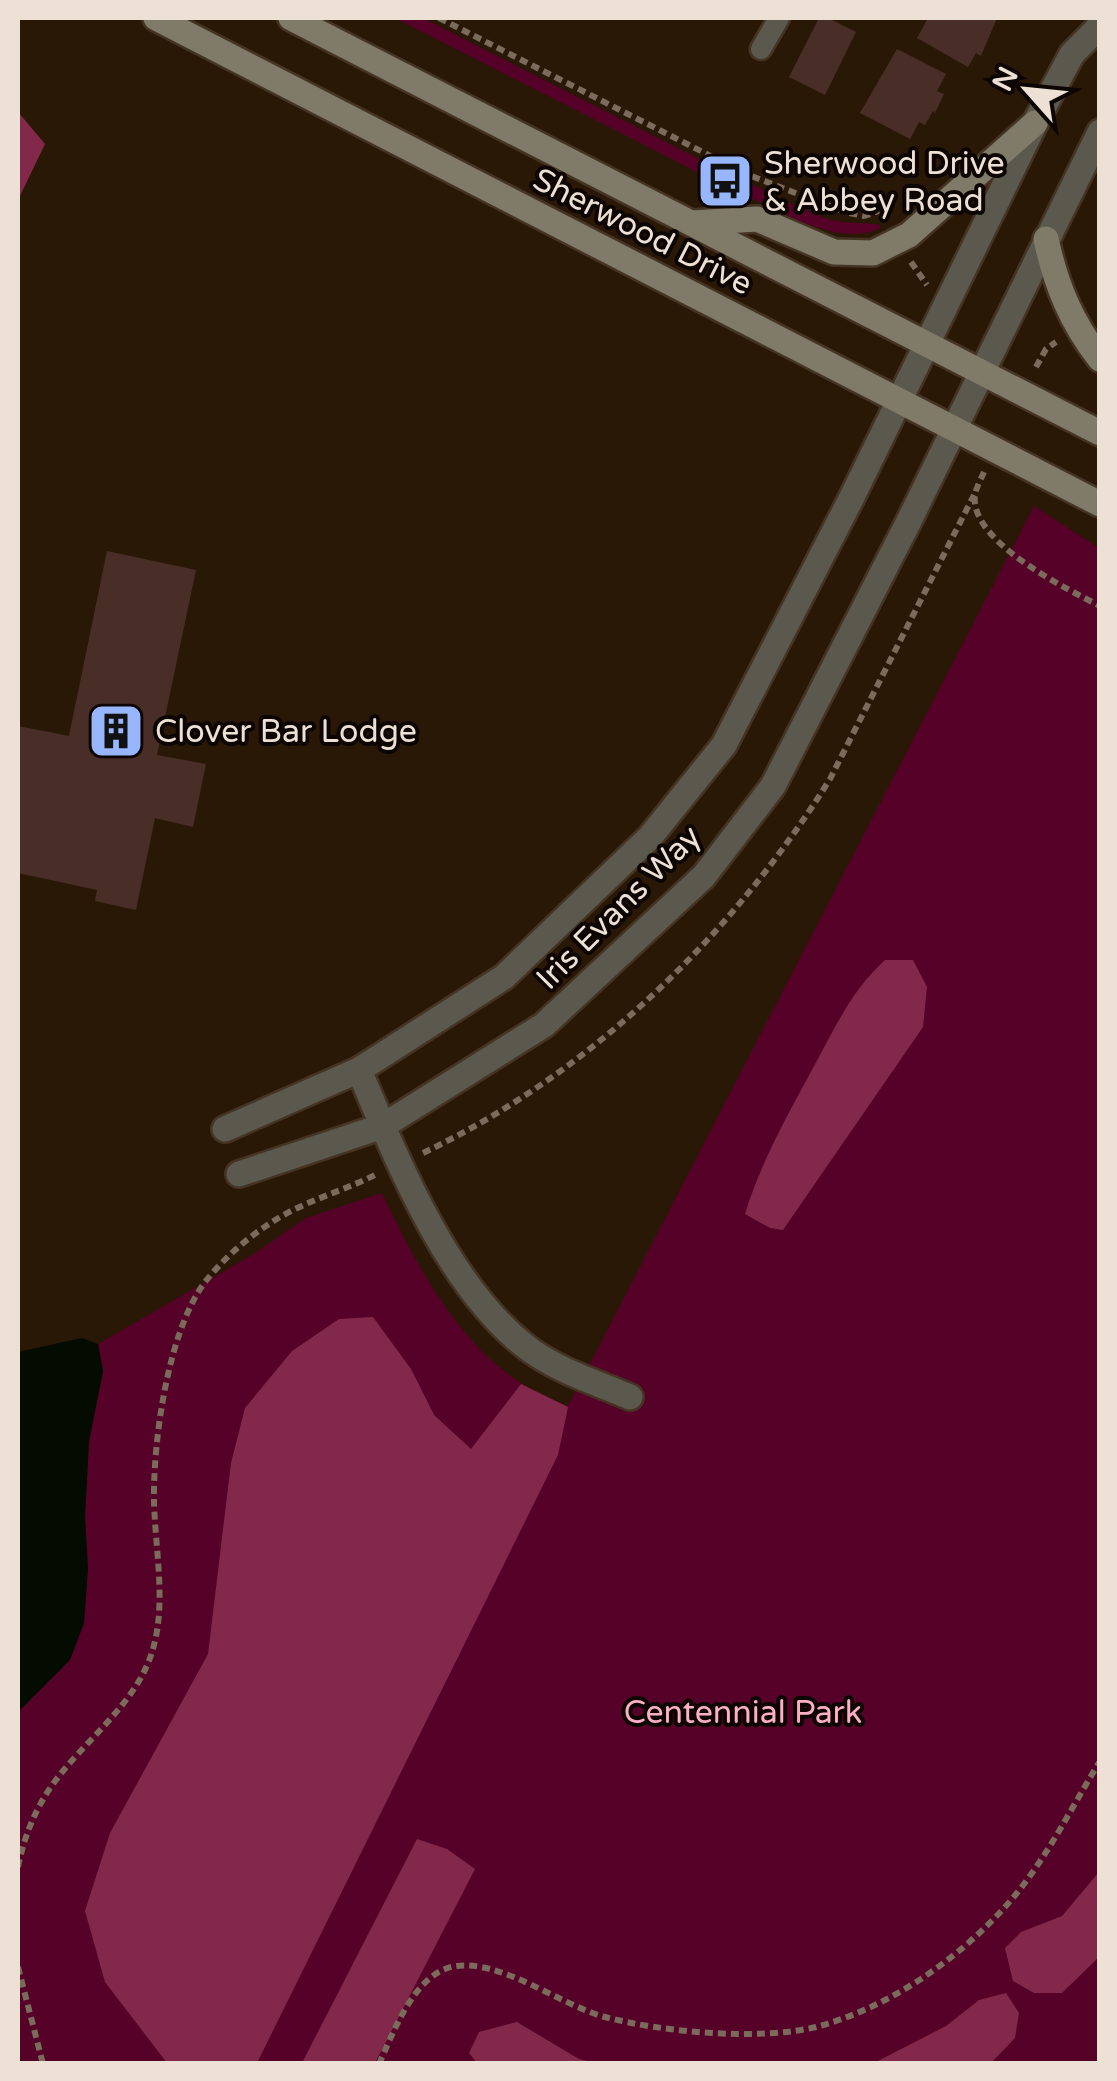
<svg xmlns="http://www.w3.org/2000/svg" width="1117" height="2081" font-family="'Varela Round',sans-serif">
<rect width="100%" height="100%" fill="#2a1806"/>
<g fill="#550128">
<polygon points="395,18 423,18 707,163 701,174"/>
<path d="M749,183C775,195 803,211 831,220C848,224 864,222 880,225L879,229C835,247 782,211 742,194Z"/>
<path d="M1034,506L1099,548V2063L18,2064V1712L70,1660L88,1569L85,1517L89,1441L103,1371L98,1344L252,1255L306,1218L382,1193C415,1262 454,1338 519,1382C534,1392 552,1399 568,1406Z"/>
</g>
<g fill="#82294b">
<polygon points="18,112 45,144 18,200"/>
<path d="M885,960H913L927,987L923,1027L783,1230L770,1228L745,1214C761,1162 787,1116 813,1068C835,1028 851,991 885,960Z"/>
<polygon points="373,1317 411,1369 434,1415 471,1449 521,1384 568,1407 558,1455 257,2063 167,2063 105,1982 85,1911 110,1833 208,1654 231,1463 245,1408 292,1351 339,1319"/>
<polygon points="417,1839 447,1849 475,1869 375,2063 302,2063"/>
<polygon points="1099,1872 1099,1957 1062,1993 1034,1993 1013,1981 1005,1948 1021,1932 1062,1916"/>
<polygon points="1006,1993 1019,2013 1015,2038 991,2063 874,2063 946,2026 979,2000"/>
<polygon points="517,2022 579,2059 596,2063 477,2063 469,2053 479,2032"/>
</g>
<polygon fill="#040b00" points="82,1338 98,1344 103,1371 89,1441 85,1517 88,1569 84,1623 70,1660 18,1712 18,1352"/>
<g fill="#492e28">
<polygon points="819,18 828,18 856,32 825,95 789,77"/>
<polygon points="928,18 997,18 981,56 976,53 968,67 917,38"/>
<polygon points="897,49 946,74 937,91 944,94 935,113 933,111 925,125 919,122 910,139 860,113"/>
<polygon points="107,551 196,570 157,755 206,764 193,827 155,818 136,910 95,901 97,890 18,873 18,726 69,736"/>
</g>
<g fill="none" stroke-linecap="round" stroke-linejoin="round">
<g stroke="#453423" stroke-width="25">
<polyline id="service" points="761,49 779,18"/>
</g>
<g stroke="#453423" stroke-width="30">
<g id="minor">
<path d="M225,1129L359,1070C397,1160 447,1285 525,1346C555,1370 595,1382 630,1397"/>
<polyline points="239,1174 383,1126"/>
</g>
</g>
<g stroke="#453423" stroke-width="30">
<g id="tertiary">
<polyline points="359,1070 504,977 650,837 724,745 851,499 1035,123 1072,54 1100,26"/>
<polyline points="383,1126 544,1025 704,876 773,786 908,523 1100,132"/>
</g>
</g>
<g stroke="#453423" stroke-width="30">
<g id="secondary">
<polyline points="156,18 1100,504"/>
<polyline points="291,18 1100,433"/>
<polyline points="693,223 757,219 834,252 873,253 909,235 1035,123"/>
<path d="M1046,239C1056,285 1071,322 1100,359"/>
</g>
</g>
<g stroke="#7b6b5c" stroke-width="6" stroke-dasharray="8 5" stroke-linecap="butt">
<polyline points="439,18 746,174 845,212 864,216 879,211"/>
<polyline points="911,262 927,285"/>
<polyline points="1036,367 1046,349 1056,342"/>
<path d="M984,472C981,479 976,488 975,495C969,541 1065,588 1100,606"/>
<path d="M423,1153C591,1073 732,936 830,779L974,495"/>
<path d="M18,1867C24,1837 35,1809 53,1784C86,1738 140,1702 154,1645C166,1600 155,1547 154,1501C153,1441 168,1331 205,1282C223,1259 247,1238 272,1222C304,1201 341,1192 375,1175"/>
<polyline points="18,1967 43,2064"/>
<path d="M379,2064C394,2031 415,1972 456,1966C503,1960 560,2005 605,2017C662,2032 758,2041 816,2027C888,2008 956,1961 1005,1907C1044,1864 1070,1810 1100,1761"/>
</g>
<use href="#service" stroke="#5b584d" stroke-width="20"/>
<use href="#minor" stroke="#5b584d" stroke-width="25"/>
<use href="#tertiary" stroke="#5b584d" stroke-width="25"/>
<use href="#secondary" stroke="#7f7b68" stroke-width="25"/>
</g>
<defs>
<g id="bus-square" transform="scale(2.875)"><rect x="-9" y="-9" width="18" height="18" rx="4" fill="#97b6fd" stroke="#0d0502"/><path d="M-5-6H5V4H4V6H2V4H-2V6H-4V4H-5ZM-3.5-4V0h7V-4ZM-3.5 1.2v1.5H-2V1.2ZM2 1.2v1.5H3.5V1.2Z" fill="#111"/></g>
<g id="building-square" transform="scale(2.875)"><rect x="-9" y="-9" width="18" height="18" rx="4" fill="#97b6fd" stroke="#0d0502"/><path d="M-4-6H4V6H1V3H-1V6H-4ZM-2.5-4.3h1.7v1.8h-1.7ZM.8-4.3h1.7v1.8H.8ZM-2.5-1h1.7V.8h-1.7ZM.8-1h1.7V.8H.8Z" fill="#111"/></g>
</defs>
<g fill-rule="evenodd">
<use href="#bus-square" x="725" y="181"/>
<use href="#building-square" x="116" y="731"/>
</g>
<g text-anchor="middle" stroke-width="8" stroke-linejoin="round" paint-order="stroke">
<g font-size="32" fill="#ede0d5" stroke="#0d0502" text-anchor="start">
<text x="764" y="174">Sherwood Drive<tspan x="764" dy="37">&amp; Abbey Road</tspan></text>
<text x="155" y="742">Clover Bar Lodge</text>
</g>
<g font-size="32" fill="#ede0d5" stroke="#0d0502">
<text transform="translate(643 231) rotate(27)" y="11">Sherwood Drive</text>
<text transform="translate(618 907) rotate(-45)" y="11">Iris Evans Way</text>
</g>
<g font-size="32" fill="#fcafc5" stroke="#0d0502">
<text x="743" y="1723">Centennial Park</text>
</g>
</g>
<rect width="1117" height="2081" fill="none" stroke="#ede0d5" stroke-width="40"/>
<g transform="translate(1027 90) rotate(297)" stroke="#0d0502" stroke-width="8" paint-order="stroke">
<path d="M0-8L18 38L0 25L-18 38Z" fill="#ede0d5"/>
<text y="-15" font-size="28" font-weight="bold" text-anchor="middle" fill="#ede0d5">N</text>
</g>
</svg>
